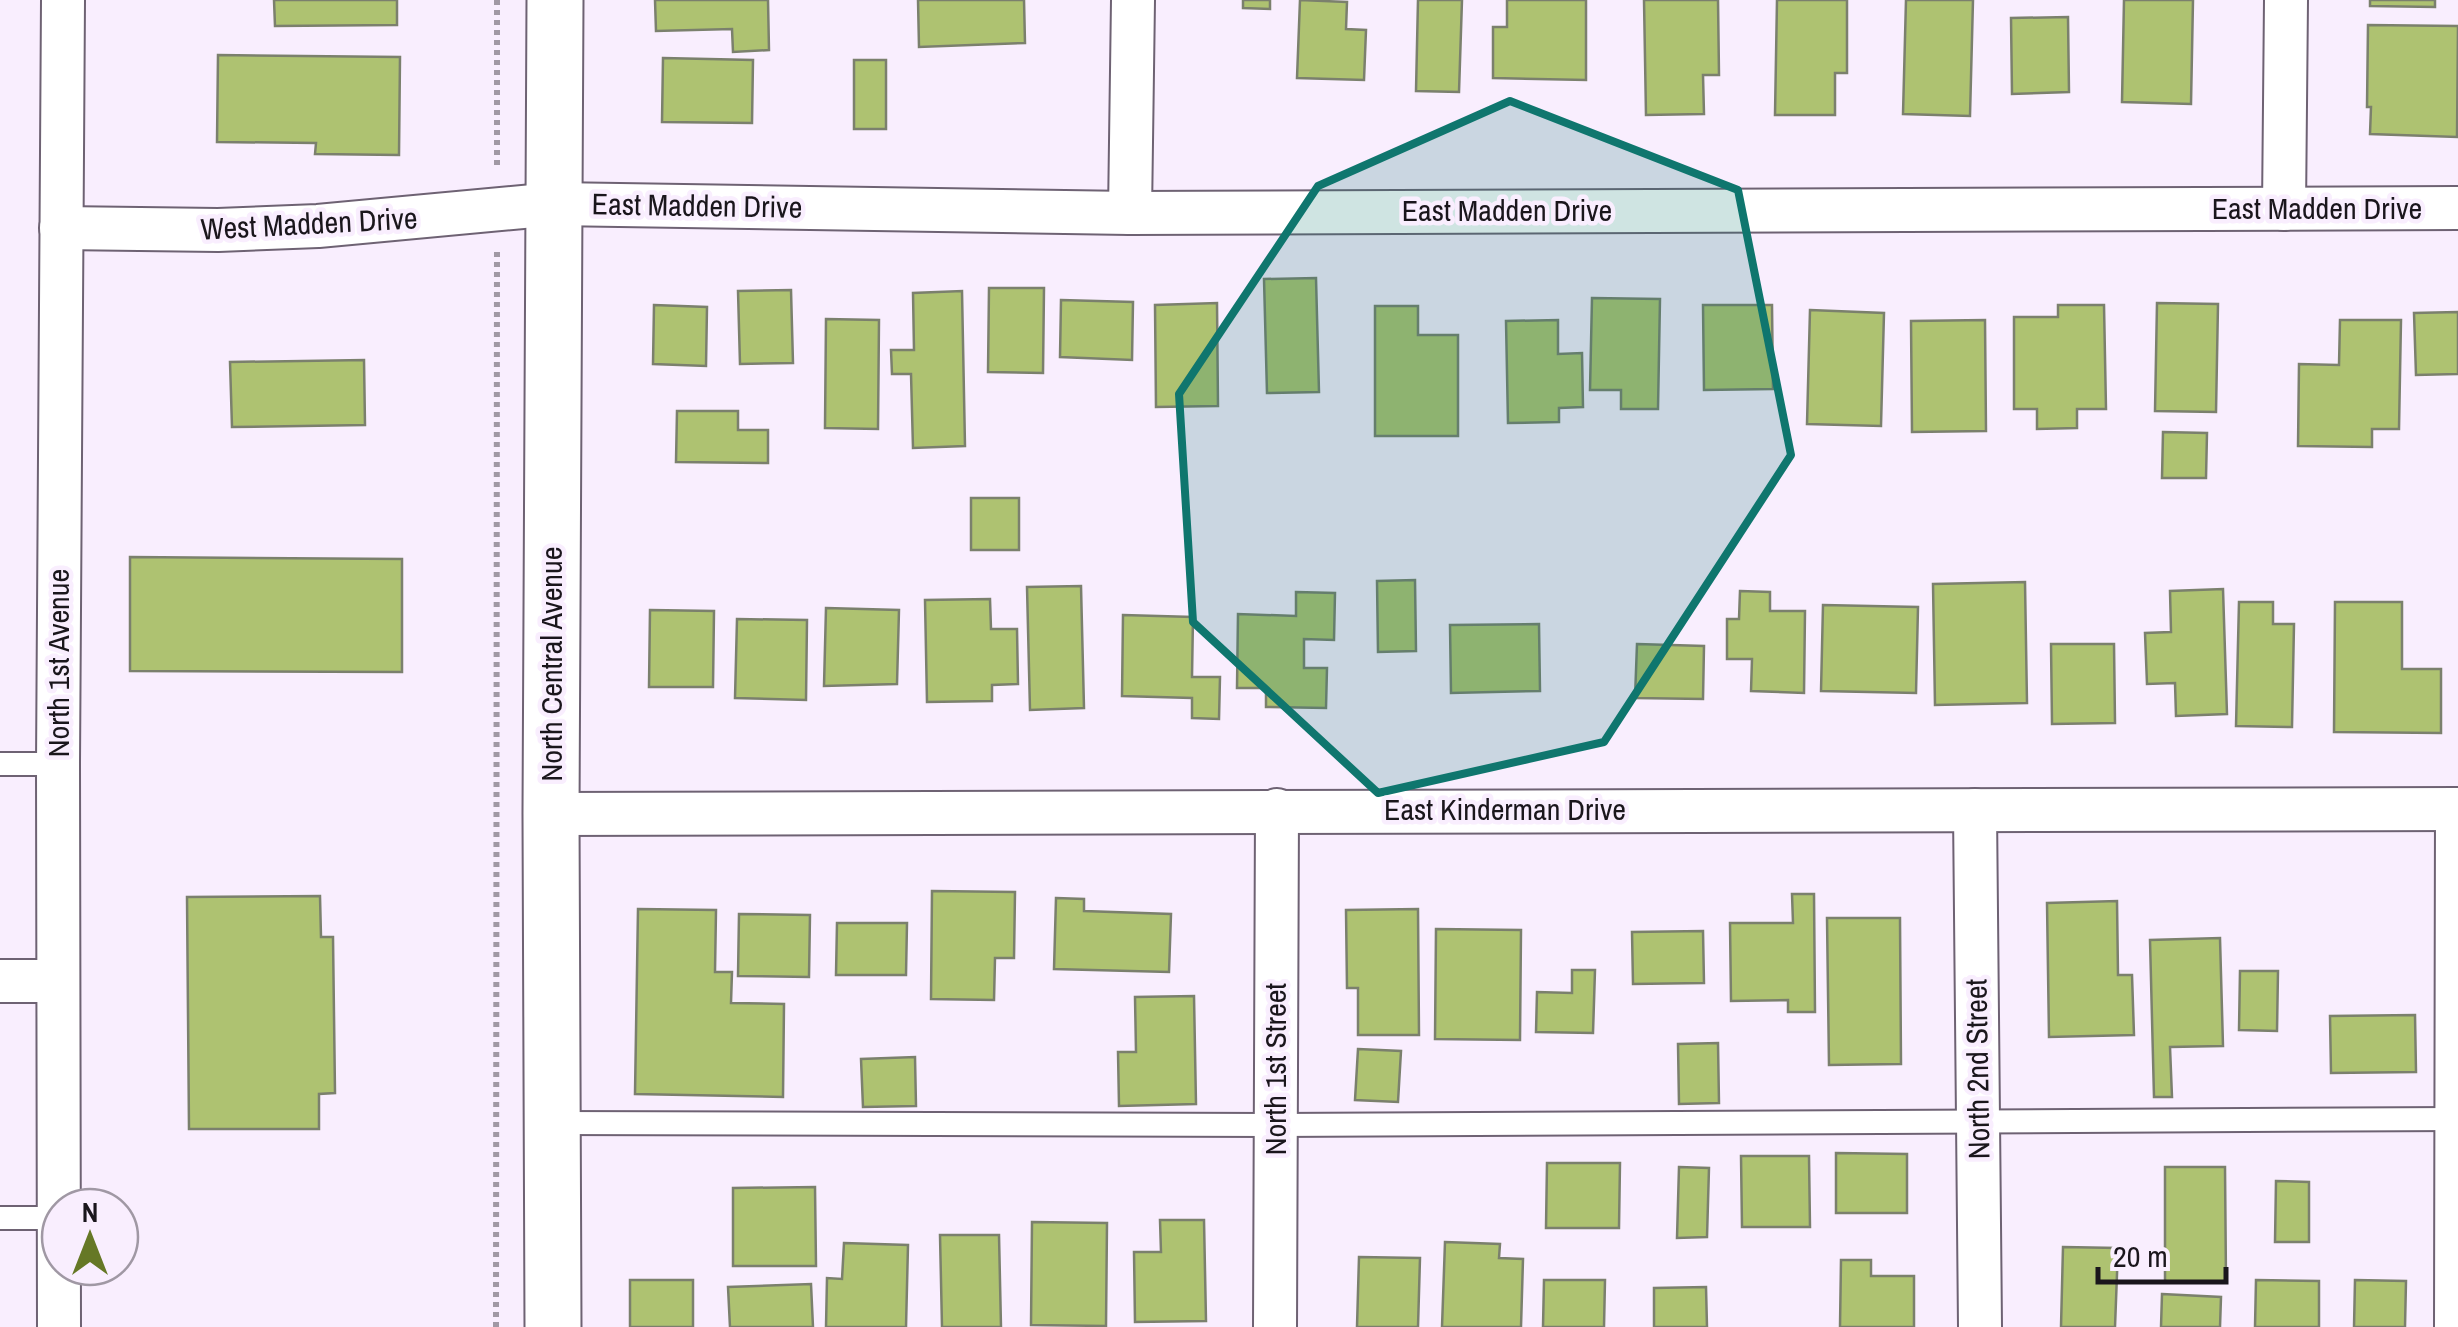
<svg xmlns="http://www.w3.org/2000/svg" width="2458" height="1327" font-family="'Archivo Narrow',sans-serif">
<rect width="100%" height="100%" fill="#f9eefe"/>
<g fill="#aec271" stroke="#7b806d" stroke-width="2.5">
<polygon points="274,0 397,0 397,25 275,26"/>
<polygon points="655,0 768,0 769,50 733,52 732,29 656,31"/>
<polygon points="918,0 1024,0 1025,43 919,47"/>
<polygon points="1243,0 1270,0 1270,9 1243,8"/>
<polygon points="1300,0 1347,2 1346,29 1366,30 1364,80 1297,78"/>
<polygon points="1418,0 1462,0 1459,92 1416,91"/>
<polygon points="1507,0 1586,0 1586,80 1493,78 1493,27 1507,27"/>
<polygon points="1644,0 1718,0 1719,75 1703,75 1704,114 1646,115"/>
<polygon points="1777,0 1847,0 1847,73 1835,73 1835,115 1775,115"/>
<polygon points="1906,0 1973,0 1970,116 1903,114"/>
<polygon points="2124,0 2193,0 2191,104 2122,102"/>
<polygon points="2370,0 2435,0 2435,7 2370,6"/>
<polygon points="2068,17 2069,92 2012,94 2011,18"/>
<polygon points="2368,25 2458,26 2457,137 2370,134 2371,107 2367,107"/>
<polygon points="218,55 400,57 399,155 315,154 316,143 217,142"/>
<polygon points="663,58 753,60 752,123 662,122"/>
<rect x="854" y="60" width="32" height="69"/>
<polygon points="1316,278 1319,392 1267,393 1264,279"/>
<polygon points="989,288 1044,288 1043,373 988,372"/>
<polygon points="791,290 793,363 740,364 738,291"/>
<polygon points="962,291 965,446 913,448 911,374 892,374 891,350 914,350 913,293"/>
<polygon points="1592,298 1660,299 1658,409 1621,409 1621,390 1590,390"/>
<polygon points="1061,300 1133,302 1132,360 1060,357"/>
<polygon points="1217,303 1218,406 1156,407 1155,305"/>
<polygon points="2157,303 2218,304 2216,412 2155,411"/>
<polygon points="654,305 707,307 706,366 653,364"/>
<polygon points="1703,305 1772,305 1773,389 1704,390"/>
<polygon points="2058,305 2104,305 2106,409 2077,409 2077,428 2037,429 2037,409 2014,409 2014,317 2058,317"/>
<polygon points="1375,306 1418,306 1418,335 1458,335 1458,436 1375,436"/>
<polygon points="1810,310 1884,313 1881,426 1807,424"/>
<polygon points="2458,312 2458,374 2416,375 2414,313"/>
<polygon points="826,319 879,320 878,429 825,428"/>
<polygon points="1558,320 1558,354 1582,353 1583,407 1559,408 1559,422 1508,423 1506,321"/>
<polygon points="1985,320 1986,431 1912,432 1911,321"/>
<polygon points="2340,320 2401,320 2399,429 2372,429 2372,447 2298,446 2299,364 2339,365"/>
<polygon points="364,360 365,425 232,427 230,362"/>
<polygon points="677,411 738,411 738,430 768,430 768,463 676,462"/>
<polygon points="2163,432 2207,433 2206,478 2162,478"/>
<rect x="971" y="498" width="48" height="52"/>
<polygon points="130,557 402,559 402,672 130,671"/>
<polygon points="1415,580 1416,651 1378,652 1377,581"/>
<polygon points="2025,582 2027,703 1935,705 1933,584"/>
<polygon points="1081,586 1084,708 1030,710 1027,587"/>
<polygon points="2223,589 2227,714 2176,716 2175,683 2147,684 2145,633 2171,632 2170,591"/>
<polygon points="1740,591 1770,592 1770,611 1805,611 1804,693 1751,691 1752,659 1727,659 1727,619 1739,619"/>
<polygon points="1296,592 1335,593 1334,640 1304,639 1304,668 1327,668 1326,708 1266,707 1266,688 1237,688 1238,614 1296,616"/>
<polygon points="990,599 991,629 1017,629 1018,684 992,685 992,701 927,702 925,600"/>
<polygon points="2239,602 2273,602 2273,624 2294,624 2292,727 2236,726"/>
<polygon points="2335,602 2402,602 2402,669 2441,669 2441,733 2334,732"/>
<polygon points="1823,605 1918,607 1916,693 1821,691"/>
<polygon points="826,608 899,610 897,684 824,686"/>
<polygon points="650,610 714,611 713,687 649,687"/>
<polygon points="1123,615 1193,617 1192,677 1220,677 1219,719 1192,718 1192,698 1122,696"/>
<polygon points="737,619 807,620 806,700 735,698"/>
<polygon points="1539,624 1540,691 1451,693 1450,625"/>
<polygon points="1637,644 1704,646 1703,699 1635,698"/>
<polygon points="2051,644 2114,644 2115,723 2052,724"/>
<polygon points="932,891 1015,892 1014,958 995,958 994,1000 931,999"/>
<polygon points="1792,894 1814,894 1815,1012 1788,1012 1788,1000 1731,1001 1730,923 1793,923"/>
<polygon points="320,896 321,937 333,937 335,1093 319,1094 319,1129 189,1129 187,897"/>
<polygon points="1056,898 1084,899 1084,911 1171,914 1169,972 1054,969"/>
<polygon points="2117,901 2118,975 2132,975 2134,1035 2049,1037 2047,903"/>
<polygon points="638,909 716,910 715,972 732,972 731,1003 784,1004 783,1097 635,1094"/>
<polygon points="1418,909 1419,1035 1358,1035 1358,988 1347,988 1346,910"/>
<polygon points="739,914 810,915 809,977 738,976"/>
<polygon points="1827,918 1900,918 1901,1064 1829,1065"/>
<polygon points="837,923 907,923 906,975 836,975"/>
<polygon points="1436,929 1521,930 1520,1040 1435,1039"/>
<polygon points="1703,931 1704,983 1633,984 1632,932"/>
<polygon points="2220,938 2223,1046 2170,1047 2172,1097 2154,1097 2150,940"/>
<polygon points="1572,970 1595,970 1593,1033 1536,1032 1537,992 1572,993"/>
<polygon points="2240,971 2278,971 2277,1031 2239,1030"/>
<polygon points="1194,996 1196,1104 1119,1106 1118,1052 1136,1052 1135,997"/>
<polygon points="2415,1015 2416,1072 2331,1073 2330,1016"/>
<polygon points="1718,1043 1719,1103 1679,1104 1678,1044"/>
<polygon points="1358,1049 1401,1051 1398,1102 1355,1100"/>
<polygon points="915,1057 916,1106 863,1107 861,1059"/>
<polygon points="1836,1153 1907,1154 1907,1213 1836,1213"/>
<polygon points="1741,1156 1809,1156 1810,1227 1742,1227"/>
<polygon points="1547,1163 1620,1163 1619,1228 1546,1228"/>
<polygon points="1679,1167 1709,1168 1707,1237 1677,1238"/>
<polygon points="2165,1167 2225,1167 2226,1282 2165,1282"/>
<polygon points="2276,1181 2309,1182 2309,1242 2275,1242"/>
<polygon points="815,1187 816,1266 733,1266 733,1188"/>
<polygon points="1160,1220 1204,1220 1206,1321 1135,1322 1134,1252 1161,1252"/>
<polygon points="1032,1222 1107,1223 1106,1326 1031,1325"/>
<polygon points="940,1235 999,1235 1001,1327 942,1327"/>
<polygon points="1445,1242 1500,1244 1499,1258 1523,1259 1521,1327 1442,1327"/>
<polygon points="844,1243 908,1245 906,1327 826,1327 827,1278 842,1279"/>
<polygon points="2063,1247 2118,1248 2115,1327 2061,1327"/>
<polygon points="1359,1257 1420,1258 1418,1327 1357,1327"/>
<polygon points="1841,1260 1871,1260 1871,1276 1914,1276 1914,1327 1840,1327"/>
<rect x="630" y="1280" width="63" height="47"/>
<polygon points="1544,1280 1605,1280 1604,1327 1543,1327"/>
<polygon points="2256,1280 2319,1281 2319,1327 2255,1327"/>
<polygon points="2355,1280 2406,1281 2405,1327 2354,1327"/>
<polygon points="811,1284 813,1327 730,1327 728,1287"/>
<polygon points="1706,1287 1707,1327 1654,1327 1654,1288"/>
<polygon points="2162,1294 2221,1297 2220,1327 2161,1327"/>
</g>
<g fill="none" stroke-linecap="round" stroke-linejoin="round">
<g stroke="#6e6273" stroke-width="26">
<g id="lane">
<polyline points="0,764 58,764"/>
<polyline points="551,1123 1276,1125 2458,1119"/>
<polyline points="0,1218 59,1218"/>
</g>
</g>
<g stroke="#6e6273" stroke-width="46">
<g id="street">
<polyline points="2284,209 2286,0"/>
<polyline points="1130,213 1133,0"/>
<polyline points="61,228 218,230 318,226 555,204 1130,213 2458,208"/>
<polyline points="1975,810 1980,1327"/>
<polyline points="551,814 2458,809"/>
<polyline points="0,981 58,981"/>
<polyline points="59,1327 58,764 63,0"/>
<polyline points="1275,1327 1277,810"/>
<polyline points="2456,1327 2457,809"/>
</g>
</g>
<g stroke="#6e6273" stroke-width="59">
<polyline id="secondary" points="553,1327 551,814 555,0"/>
</g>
<g stroke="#a198a4" stroke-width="6" stroke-dasharray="5 5" stroke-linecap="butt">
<polyline points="497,0 497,169"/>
<polyline points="496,1327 497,251"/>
</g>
<use href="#lane" stroke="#fff" stroke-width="22"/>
<use href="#street" stroke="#fff" stroke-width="42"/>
<use href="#secondary" stroke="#fff" stroke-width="55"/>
</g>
<path fill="#0f766e" fill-opacity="0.2" stroke="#0f766e" stroke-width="8" stroke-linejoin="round" d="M1510,101L1738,190L1791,455L1604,742L1378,793L1193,622L1179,394L1318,186Z"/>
<g text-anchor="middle" stroke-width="9" stroke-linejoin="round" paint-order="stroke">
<g font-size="30" fill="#1a161c" stroke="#f9eefe">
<text transform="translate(697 206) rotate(1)" y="10">East Madden Drive</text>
<text x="2317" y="219">East Madden Drive</text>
<text x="1507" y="221">East Madden Drive</text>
<text transform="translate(309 224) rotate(-3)" y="10">West Madden Drive</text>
<text transform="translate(59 663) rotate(-90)" y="10">North 1st Avenue</text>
<text transform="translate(552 664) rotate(-90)" y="10">North Central Avenue</text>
<text x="1505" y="820">East Kinderman Drive</text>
<text transform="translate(1276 1069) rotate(-90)" y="10">North 1st Street</text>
<text transform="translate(1978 1069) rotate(-91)" y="10">North 2nd Street</text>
</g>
</g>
<g transform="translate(90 1237)"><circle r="48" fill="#f9eefe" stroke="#a098a4" stroke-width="2.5"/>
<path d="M0-8L18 38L0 25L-18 38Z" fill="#667826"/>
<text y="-15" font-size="28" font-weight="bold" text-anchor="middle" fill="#1a161c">N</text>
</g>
<path d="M2098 1267v15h128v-15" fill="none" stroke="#1a161c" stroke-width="5"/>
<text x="2113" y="1267" font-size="30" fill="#1a161c" stroke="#f9eefe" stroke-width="8" paint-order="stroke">20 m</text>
</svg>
